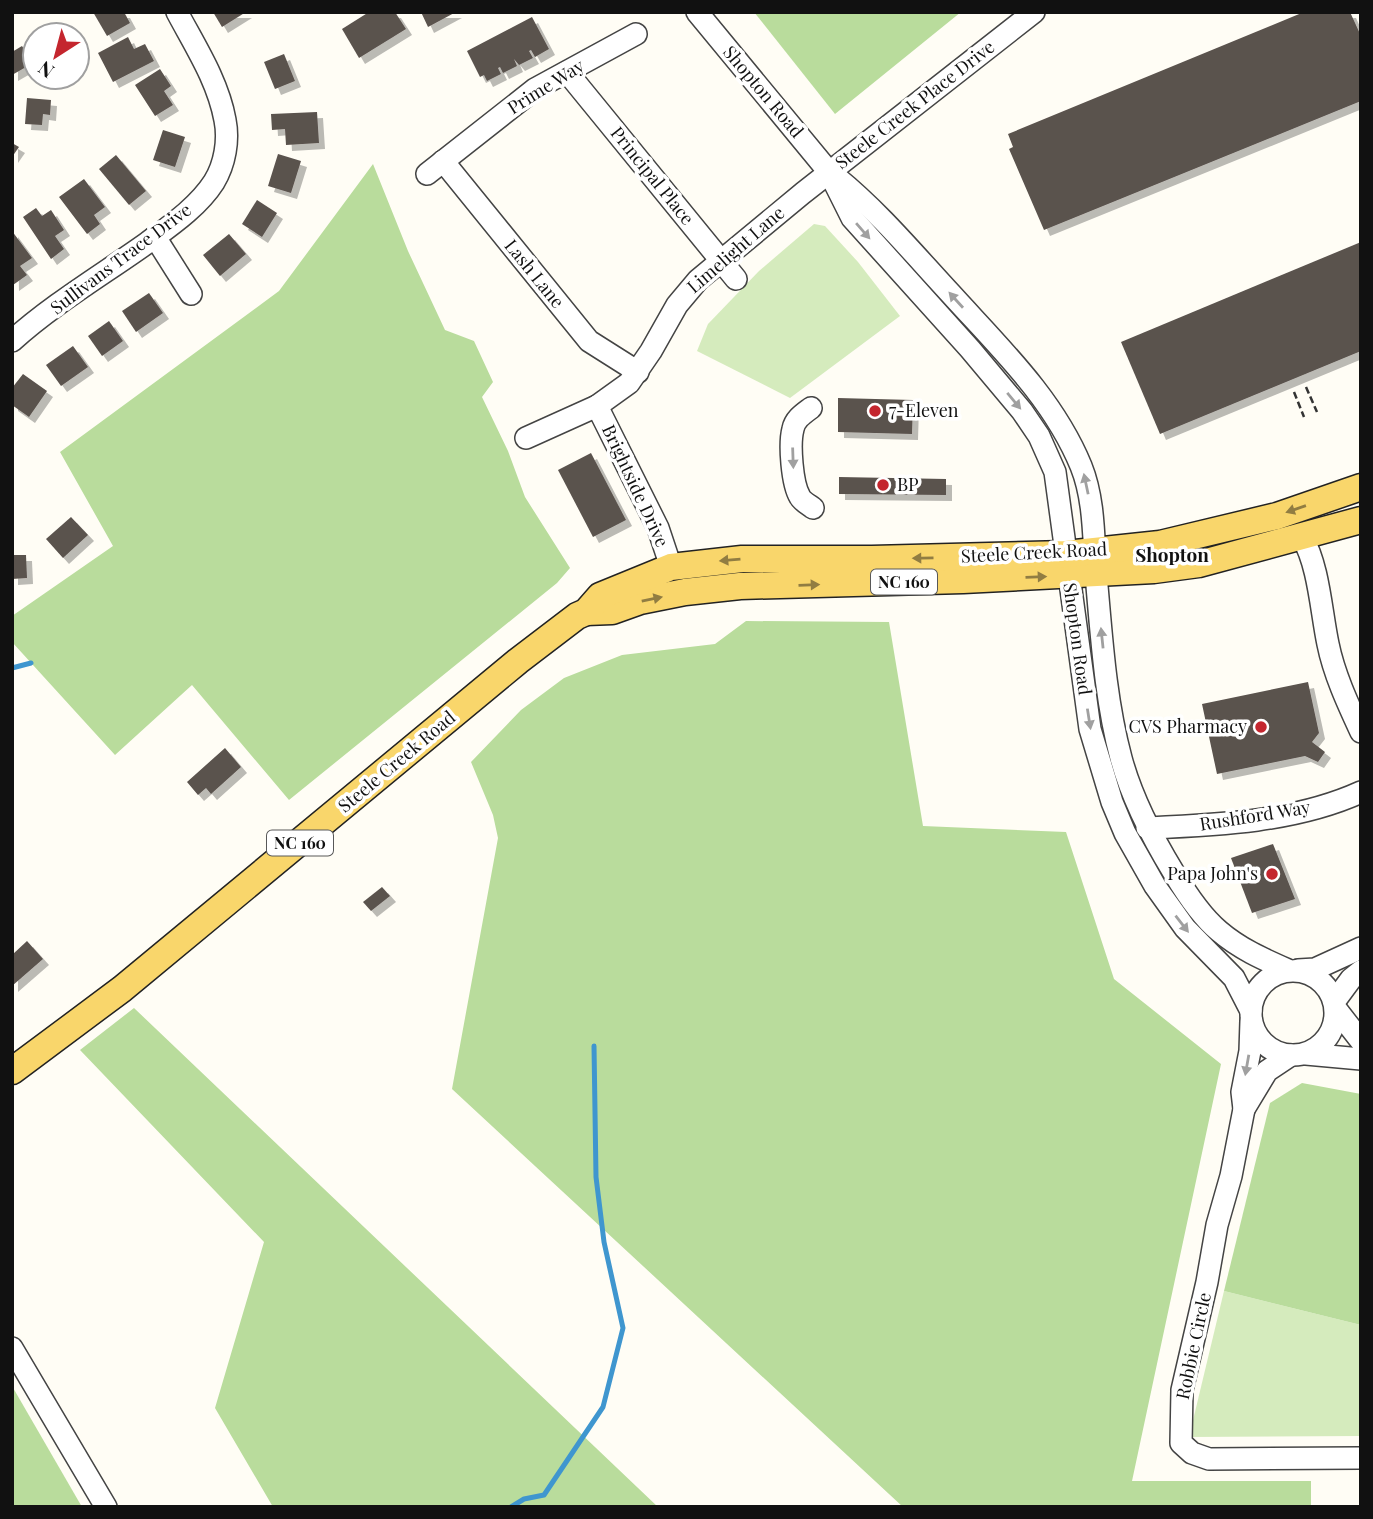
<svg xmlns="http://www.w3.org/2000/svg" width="1373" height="1519" font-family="'Playfair Display',serif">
<defs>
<filter id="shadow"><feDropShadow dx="6" dy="6" stdDeviation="0" flood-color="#0004"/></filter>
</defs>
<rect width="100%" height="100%" fill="#fffdf5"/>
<g fill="#d5ebbd">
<polygon points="814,224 825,226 858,262 900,316 790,398 697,351 708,324 759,271"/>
<polygon points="1224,1291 1361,1325 1361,1436 1189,1437"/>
</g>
<g fill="#b9dc9c">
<polygon points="754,12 961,12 835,114"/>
<polygon points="373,164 408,251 445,330 474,341 493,382 482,397 508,451 525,497 570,568 557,583 289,800 192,685 115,755 12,642 12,616 113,546 60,452 279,291"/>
<polygon points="746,621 889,622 923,826 1066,832 1114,979 1221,1064 1132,1481 1311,1481 1311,1507 903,1507 452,1089 498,838 493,815 471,762 521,710 564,678 622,655 715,644"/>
<polygon points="134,1008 658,1507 273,1507 215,1408 264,1242 80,1050"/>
<polygon points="1302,1083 1361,1094 1361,1325 1224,1291 1270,1103"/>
<polygon points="12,1386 82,1507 12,1507"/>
</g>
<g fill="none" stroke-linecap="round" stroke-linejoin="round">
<g stroke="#3f96cf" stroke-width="5">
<polyline points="12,668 31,663"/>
<polyline points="511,1507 524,1499 544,1495 603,1407 623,1328 604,1242 596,1177 594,1046"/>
</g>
</g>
<g fill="#5a524d" filter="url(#shadow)">
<polygon points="93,12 124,12 130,23 107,36"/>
<polygon points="213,12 246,12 222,27"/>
<polygon points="369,12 395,12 406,29 359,58 342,29"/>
<polygon points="421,12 456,12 428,27"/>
<polygon points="1304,12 1350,12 1361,36 1361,101 1044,230 1009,149 1013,147 1008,134"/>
<polygon points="532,17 549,49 535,57 531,50 529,51 533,58 519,65 514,59 517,66 503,73 500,67 498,68 501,74 487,81 484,75 480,77 467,51"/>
<polygon points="128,37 134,49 145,44 154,61 113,82 98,53"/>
<polygon points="22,46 33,63 12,75 12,52"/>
<polygon points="284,54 295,81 275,89 264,62"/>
<polygon points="160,69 171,86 164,91 173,105 155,116 135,85"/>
<polygon points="27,98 51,100 50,115 43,114 42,125 25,124"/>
<polygon points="317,112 319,143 286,145 285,129 272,130 271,114"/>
<polygon points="163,130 185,137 175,167 153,160"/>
<polygon points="12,143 19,147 12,157"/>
<polygon points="278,154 301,161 291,193 268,186"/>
<polygon points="116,155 146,191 129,205 99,169"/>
<polygon points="84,179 105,207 94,215 100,224 87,234 59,197"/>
<polygon points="257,200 277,213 262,237 242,224"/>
<polygon points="36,208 42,216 51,210 64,230 55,236 64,249 51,259 23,217"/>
<polygon points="12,231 32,258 20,266 27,275 13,285"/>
<polygon points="229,234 246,254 220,276 203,255"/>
<polygon points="1361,242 1361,351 1160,434 1121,342"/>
<polygon points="149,293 163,313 136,332 122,311"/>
<polygon points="109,321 123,341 102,356 88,336"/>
<polygon points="73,346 88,367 61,386 46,365"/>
<polygon points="23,374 47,391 29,417 12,405 12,388"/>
<polygon points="838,398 913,400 912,434 838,432"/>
<polygon points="591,453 626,520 593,537 558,470"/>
<polygon points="839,477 946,479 946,495 839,494"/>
<polygon points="71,517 88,535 63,558 46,539"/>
<polygon points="12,555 26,555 27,578 12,579"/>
<polygon points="1308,682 1319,733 1312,742 1325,752 1318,762 1305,756 1217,774 1202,704"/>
<polygon points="225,748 241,767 211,794 206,788 198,795 187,782"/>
<polygon points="1273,844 1295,899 1252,913 1231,858"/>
<polygon points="382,887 390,896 371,911 363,902"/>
<polygon points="27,941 43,959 12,986 12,955"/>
</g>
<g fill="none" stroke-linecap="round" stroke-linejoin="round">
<g stroke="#444" stroke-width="24">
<g id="minor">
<polyline points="697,12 829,172 852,218 970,349 1022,411 1039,436 1055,472 1090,729 1112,802 1125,833 1155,886 1185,928 1234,978 1251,1011"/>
<polyline points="567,72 736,279"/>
<polyline points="443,161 589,341 638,372"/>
<polyline points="427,174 535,89 636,34"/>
<path d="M836,177C879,212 913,253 951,294C999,347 1053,398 1081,466C1096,503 1093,546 1097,586C1102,643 1106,702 1121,758C1132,799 1152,837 1174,873C1186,893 1201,916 1219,931C1240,949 1263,959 1288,970"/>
<polyline points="155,237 191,294"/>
<path d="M12,341C53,304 102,275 147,243C170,226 198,207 214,182C225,164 229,140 225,120C218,81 195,46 177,12"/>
<polyline points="597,406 658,528 671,567"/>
<path d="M811,408C803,414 795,419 793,429C789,444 792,484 800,497C802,501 809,505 813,508"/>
<polyline points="526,438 597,406 629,383 651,351 677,305 698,280 803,193 1034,12"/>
<path d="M1302,537C1319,566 1321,611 1328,644C1334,674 1348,704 1361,732"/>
<path d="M1147,828C1218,825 1295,822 1361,792"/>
<polyline points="1298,970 1315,969 1361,948"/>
<circle cx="1293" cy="1013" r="42"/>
<polyline points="1334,1002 1351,979 1361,971"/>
<polyline points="1336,1009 1361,1041"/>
<polyline points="1251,1021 1250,1051 1242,1092 1244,1109 1231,1176 1217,1225 1207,1282 1182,1390 1181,1443 1192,1453 1209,1459 1361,1458"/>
<polyline points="1306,1054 1361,1059"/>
<polyline points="1244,1109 1267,1071 1291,1055"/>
<polyline points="12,1348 106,1507"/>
</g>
</g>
<g stroke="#222" stroke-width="29">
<g id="major">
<polyline points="586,612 612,611 640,601 685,592 740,586 963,580 1154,570 1199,564 1361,520"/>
<polyline points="12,1071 122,989 518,661 577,616 586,612 600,596 671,567 742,559 872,559 1066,554 1160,544 1277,516 1361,487"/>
</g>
</g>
<g stroke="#333" stroke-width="2.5" stroke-dasharray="7 3.5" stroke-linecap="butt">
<polyline points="1306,387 1317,412"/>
<polyline points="1294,392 1304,417"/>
</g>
<use href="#minor" stroke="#fff" stroke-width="21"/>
<use href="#major" stroke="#f9d66b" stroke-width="26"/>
</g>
<defs><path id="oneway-solid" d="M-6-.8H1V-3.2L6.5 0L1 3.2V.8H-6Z" transform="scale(1.75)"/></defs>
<g fill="#a0a0a0">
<use href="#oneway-solid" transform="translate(863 231) rotate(49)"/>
<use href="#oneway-solid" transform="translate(956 300) rotate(-132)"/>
<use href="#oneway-solid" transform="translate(1014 401) rotate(50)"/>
<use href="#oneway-solid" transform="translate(793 458) rotate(88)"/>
<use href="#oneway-solid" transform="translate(1086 484) rotate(-102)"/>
<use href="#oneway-solid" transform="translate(1102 638) rotate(-96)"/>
<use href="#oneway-solid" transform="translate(1089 719) rotate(81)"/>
<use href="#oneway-solid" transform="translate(1182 924) rotate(52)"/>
<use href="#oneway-solid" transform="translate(1247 1065) rotate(100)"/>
</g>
<g fill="#917d42">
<use href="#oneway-solid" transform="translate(1296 509) rotate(161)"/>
<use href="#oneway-solid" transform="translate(923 558) rotate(179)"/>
<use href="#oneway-solid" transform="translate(730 560) rotate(175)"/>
<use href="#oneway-solid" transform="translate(1036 577) rotate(-2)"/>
<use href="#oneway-solid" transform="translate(809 585) rotate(-2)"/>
<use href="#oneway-solid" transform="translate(652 599) rotate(-12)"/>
</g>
<g fill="#c4262e" stroke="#fff" stroke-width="2.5">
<circle cx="875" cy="411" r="7"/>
<circle cx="883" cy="485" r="7"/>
<circle cx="1261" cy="727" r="7"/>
<circle cx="1272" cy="874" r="7"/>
</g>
<g text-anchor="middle" stroke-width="7" stroke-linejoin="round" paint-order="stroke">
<g fill="#fff" stroke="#585858" stroke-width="2">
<rect x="871" y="569.5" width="66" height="25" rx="5"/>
<rect x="267" y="830.5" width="66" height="25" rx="5"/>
</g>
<g font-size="16" font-weight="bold" fill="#111">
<text x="904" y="588">NC 160</text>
<text x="300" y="849">NC 160</text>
</g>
<g font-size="18" fill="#111" stroke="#fff">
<text transform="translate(546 87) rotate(-32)" y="6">Prime Way</text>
<text transform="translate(763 92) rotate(50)" y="6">Shopton Road</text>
<text transform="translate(915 105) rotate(-38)" y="6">Steele Creek Place Drive</text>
<text transform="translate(652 176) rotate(51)" y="6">Principal Place</text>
<text transform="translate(736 250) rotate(-41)" y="6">Limelight Lane</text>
<text transform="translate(121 259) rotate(-37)" y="6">Sullivans Trace Drive</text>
<text transform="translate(534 274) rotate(51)" y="6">Lash Lane</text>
<text transform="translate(635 486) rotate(65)" y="6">Brightside Drive</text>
<text transform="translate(1034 553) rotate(-3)" y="6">Steele Creek Road</text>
<text transform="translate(1077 639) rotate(82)" y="6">Shopton Road</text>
<text transform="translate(397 762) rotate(-40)" y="6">Steele Creek Road</text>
<text transform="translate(1255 816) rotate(-9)" y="6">Rushford Way</text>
<text transform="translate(1194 1346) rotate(-78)" y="6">Robbie Circle</text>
</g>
<g font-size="18" fill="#111" stroke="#fff" text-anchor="start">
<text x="889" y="417">7-Eleven</text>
<text x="897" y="491">BP</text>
<text x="1247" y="733" text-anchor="end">CVS Pharmacy</text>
<text x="1258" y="880" text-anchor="end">Papa John's</text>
</g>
<g font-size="19" font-weight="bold" fill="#111" stroke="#fff">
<text x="1172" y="562">Shopton</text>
</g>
</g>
<rect width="1373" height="1519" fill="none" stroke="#111111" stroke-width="28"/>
<g transform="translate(56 56) rotate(216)"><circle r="33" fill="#ffffff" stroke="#a0a0a0" stroke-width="2"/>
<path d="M0-5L12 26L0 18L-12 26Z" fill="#c4262e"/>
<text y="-10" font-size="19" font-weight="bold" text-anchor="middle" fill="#111111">N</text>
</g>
</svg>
